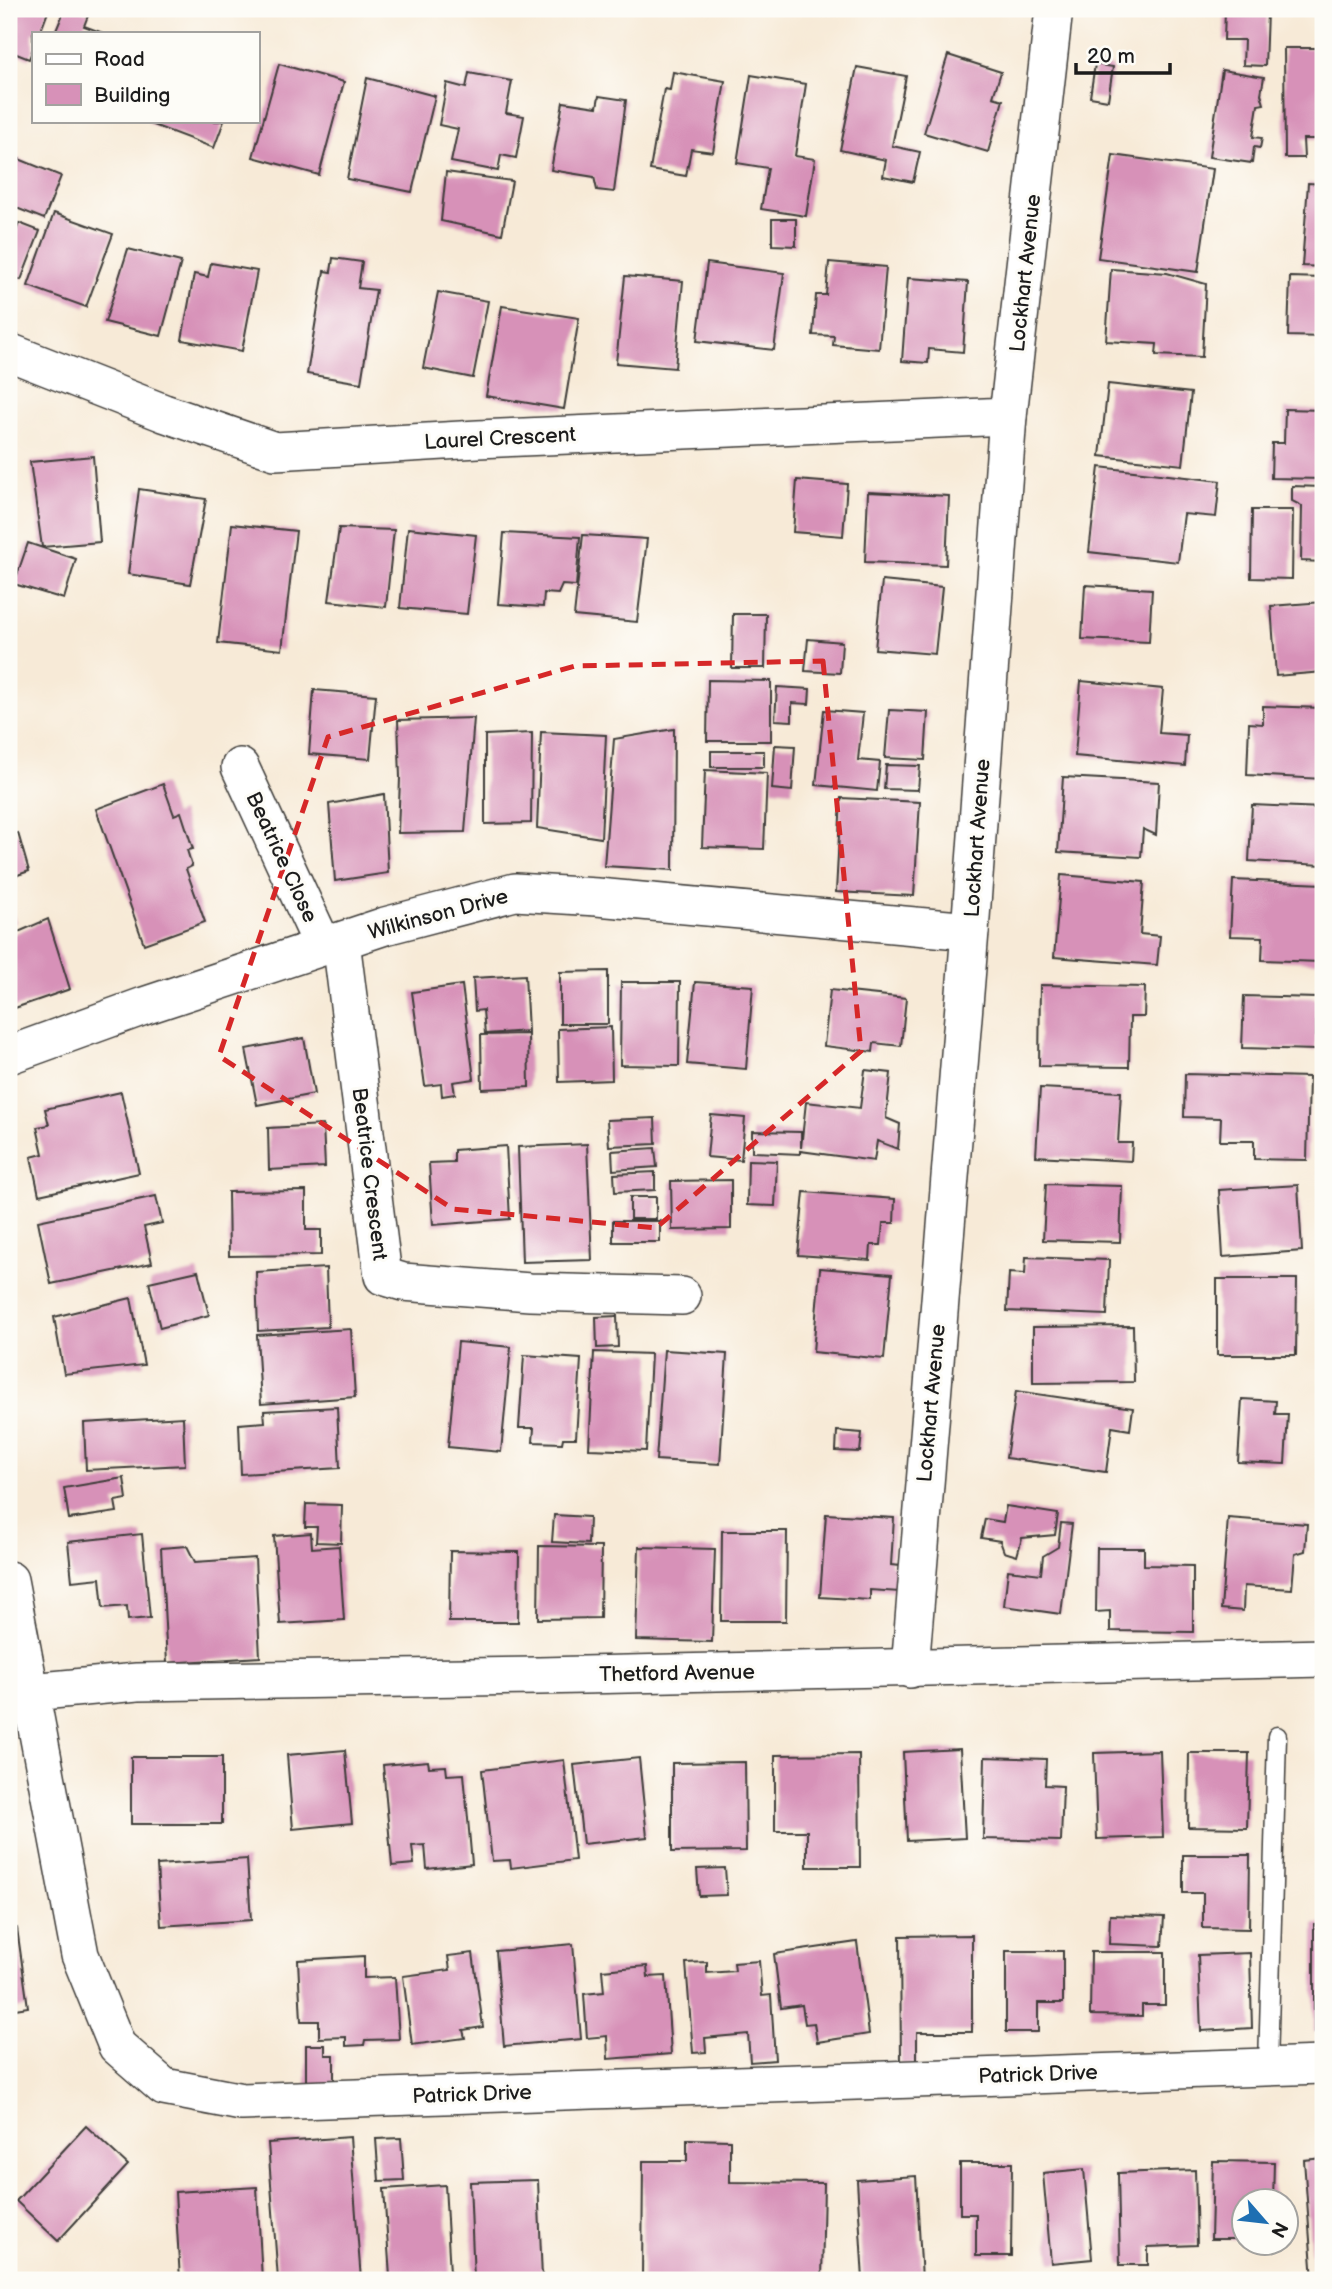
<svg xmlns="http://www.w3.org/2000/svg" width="1332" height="2289" font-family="'Balsamiq Sans',sans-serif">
<rect width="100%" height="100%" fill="#fdfcf7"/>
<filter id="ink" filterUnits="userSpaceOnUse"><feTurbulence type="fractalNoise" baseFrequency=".0143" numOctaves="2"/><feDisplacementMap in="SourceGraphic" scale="14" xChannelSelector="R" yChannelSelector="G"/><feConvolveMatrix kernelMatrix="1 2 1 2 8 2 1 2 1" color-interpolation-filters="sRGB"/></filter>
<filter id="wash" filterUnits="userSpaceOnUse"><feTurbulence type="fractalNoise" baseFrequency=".00686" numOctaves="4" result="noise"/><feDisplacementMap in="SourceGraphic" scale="28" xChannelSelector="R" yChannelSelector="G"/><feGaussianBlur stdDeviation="1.57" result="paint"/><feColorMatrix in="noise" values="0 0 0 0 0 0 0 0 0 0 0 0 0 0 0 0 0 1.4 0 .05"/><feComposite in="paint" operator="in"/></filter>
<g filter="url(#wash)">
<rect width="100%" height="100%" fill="#f7ead7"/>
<g id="blocks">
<g fill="#d791b8">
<polygon points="9,9 49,9 40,33 33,33 33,49 29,59 9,51"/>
<polygon points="65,9 78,9 89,13 84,26 103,33 55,33"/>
<polygon points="1225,10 1267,12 1265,66 1243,65 1244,40 1224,40"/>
<polygon points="1284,48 1316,48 1321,58 1323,50 1323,139 1303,139 1304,158 1285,158"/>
<polygon points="948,55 1001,72 993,97 1003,100 988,152 924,133"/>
<polygon points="279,64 344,82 319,175 253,157"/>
<polygon points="1095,64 1113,67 1108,100 1090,97"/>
<polygon points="857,67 906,76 892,146 920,152 913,182 883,176 886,160 840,150"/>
<polygon points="1222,70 1264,77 1261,94 1264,104 1258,105 1253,137 1262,138 1260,148 1254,147 1252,163 1209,157"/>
<polygon points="673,72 725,81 713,152 691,149 686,176 650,170 664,89 670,90"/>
<polygon points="469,73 512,81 506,113 524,116 516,158 501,155 498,171 451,162 458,129 439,125 447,83 466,88"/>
<polygon points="751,75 806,84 795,156 815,159 806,216 761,209 768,168 737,163"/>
<polygon points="367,78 435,96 412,192 347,179"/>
<polygon points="599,96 626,100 614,192 597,190 594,177 551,170 563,102 597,107"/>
<polygon points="149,121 224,121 214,148 148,123"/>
<polygon points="1323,149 1323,171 1319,171 1318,150"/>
<polygon points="9,155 61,176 44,219 14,207 9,218"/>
<polygon points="1113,155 1213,169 1198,272 1098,258"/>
<polygon points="446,172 512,181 502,234 441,221"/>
<polygon points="1308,183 1323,184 1323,267 1302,266"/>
<polygon points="54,213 113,234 86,307 28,286"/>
<polygon points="772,219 796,219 796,246 772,245"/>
<polygon points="19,223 40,231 21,280 9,275 9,250"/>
<polygon points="128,249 181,262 161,336 105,322"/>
<polygon points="333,258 362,262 358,288 376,290 361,383 307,374 324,271 331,272"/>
<polygon points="829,262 886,267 879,349 833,345 834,336 813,335 816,295 826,295"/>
<polygon points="211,263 257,271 242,351 182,340 194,274 208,277"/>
<polygon points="707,263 784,273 774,350 697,341"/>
<polygon points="1111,269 1167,273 1206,284 1202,357 1156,355 1157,344 1106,341"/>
<polygon points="625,276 683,281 675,368 616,363"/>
<polygon points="1290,277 1323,278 1323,337 1288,336"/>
<polygon points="908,278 968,282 963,352 929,349 928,363 902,361"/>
<polygon points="438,292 488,301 473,378 423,368"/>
<polygon points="502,306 579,318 564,409 486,396"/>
<polygon points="1108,384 1191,393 1183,465 1100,456"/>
<polygon points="1285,409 1323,410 1323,479 1271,478 1272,443 1284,443"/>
<polygon points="93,456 100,542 42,547 30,462"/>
<polygon points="1099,467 1220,481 1216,517 1184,514 1178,562 1089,552"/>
<polygon points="797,480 847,484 843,536 793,532"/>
<polygon points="1292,486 1323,487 1323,562 1301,561 1302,506 1292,501"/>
<polygon points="139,489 206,499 190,584 128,574"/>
<polygon points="868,492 949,496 946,565 865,562"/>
<polygon points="1252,510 1293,510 1292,579 1251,578"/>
<polygon points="232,524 296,531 282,650 218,643"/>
<polygon points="339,528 394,530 386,607 329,601"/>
<polygon points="408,528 476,535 467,614 400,608"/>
<polygon points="504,533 580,537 576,586 562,585 558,594 544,593 543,607 498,604"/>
<polygon points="583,535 647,539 637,622 574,616"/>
<polygon points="28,543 76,559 64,599 14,584"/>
<polygon points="882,581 942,587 935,654 875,649"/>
<polygon points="1085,585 1152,589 1149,642 1082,639"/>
<polygon points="1323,602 1323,672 1276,676 1271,606"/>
<polygon points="733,614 766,614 765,668 732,668"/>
<polygon points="808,639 842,642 840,673 805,671"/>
<polygon points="708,680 771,681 771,741 707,741"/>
<polygon points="1081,681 1163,689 1159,733 1187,735 1185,766 1075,756"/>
<polygon points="777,687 810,689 809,704 792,703 792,721 775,720"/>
<polygon points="314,690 376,695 370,759 309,754"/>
<polygon points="1263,706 1323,708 1323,779 1247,775 1249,723 1263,724"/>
<polygon points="824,710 863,713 858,760 880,762 877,791 816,785"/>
<polygon points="889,710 928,712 925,760 885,758"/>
<polygon points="474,718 465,832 398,833 400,778 398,720"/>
<polygon points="674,729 673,870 604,866 614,739"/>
<polygon points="541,732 606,735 601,838 537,828"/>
<polygon points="532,733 531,823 485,824 485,735"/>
<polygon points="775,745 795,746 792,791 772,789"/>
<rect x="711" y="751" width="53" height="16"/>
<polygon points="886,765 920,766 918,790 884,789"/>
<polygon points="705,770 767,773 764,849 702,847"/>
<polygon points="1063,777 1159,782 1156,835 1143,829 1141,857 1058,852"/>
<polygon points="163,784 174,815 181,812 193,849 187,850 192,866 186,869 205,922 144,944 96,809"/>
<polygon points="384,794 388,873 335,881 329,804"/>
<polygon points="841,798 920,802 914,896 836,892"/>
<polygon points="1252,805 1323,808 1323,865 1249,861"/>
<polygon points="18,833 29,871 9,878 9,836"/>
<polygon points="1061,875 1144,882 1140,934 1160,936 1157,965 1054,957"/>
<polygon points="1233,880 1323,884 1321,962 1262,960 1263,937 1230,936"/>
<polygon points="9,904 16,922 9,926"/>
<polygon points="48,919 70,989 9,1010 9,936"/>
<polygon points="608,971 608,1024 560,1024 560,972"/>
<polygon points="525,975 528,1031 485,1034 483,1010 475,1011 473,978"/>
<polygon points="621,982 680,982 679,1066 620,1065"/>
<polygon points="695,982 753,986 746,1069 687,1064"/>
<polygon points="462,985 474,1079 453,1082 455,1094 442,1096 441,1084 425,1086 412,992"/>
<polygon points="1040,985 1145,987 1144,1017 1130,1017 1129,1067 1039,1066"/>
<polygon points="830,990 906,998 901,1046 874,1043 873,1052 824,1046"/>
<polygon points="1244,996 1317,998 1316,1050 1242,1048"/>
<polygon points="611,1027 612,1080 559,1082 558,1029"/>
<polygon points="528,1034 529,1087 482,1089 481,1035"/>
<polygon points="304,1038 314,1094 257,1105 246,1049"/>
<polygon points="865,1070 891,1073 886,1118 900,1124 898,1149 877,1141 874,1161 800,1151 800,1154 752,1152 752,1131 801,1132 801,1148 806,1102 860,1108"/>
<polygon points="1185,1074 1309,1077 1307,1160 1254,1159 1254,1141 1220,1141 1221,1118 1184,1117"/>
<polygon points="1040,1088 1121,1092 1118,1143 1132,1143 1131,1161 1036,1156"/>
<polygon points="121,1092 139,1173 39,1195 31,1157 43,1154 37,1127 49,1125 45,1109"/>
<polygon points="711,1115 745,1118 741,1160 707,1157"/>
<polygon points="655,1118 656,1144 609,1146 607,1120"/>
<polygon points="323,1125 325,1167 269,1170 268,1128"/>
<polygon points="587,1144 592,1260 522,1262 518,1147"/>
<polygon points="506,1146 510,1219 433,1225 429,1163 454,1162 454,1150"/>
<polygon points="655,1148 657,1167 613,1170 612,1151"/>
<polygon points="748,1160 777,1161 775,1206 747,1205"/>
<polygon points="655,1172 655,1190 615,1192 614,1174"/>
<polygon points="731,1180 731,1229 672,1230 671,1181"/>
<polygon points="1046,1184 1122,1186 1120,1242 1043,1240"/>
<polygon points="1298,1185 1302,1251 1223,1257 1219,1190"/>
<polygon points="306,1191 306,1230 321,1230 321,1255 229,1256 228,1192"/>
<polygon points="804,1192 895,1199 894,1223 883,1223 881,1245 871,1245 870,1260 798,1255"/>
<polygon points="156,1196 162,1223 144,1227 152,1263 51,1284 38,1221"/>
<rect x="630" y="1197" width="26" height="22"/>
<rect x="613" y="1221" width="47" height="21"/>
<polygon points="1026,1257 1109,1260 1107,1315 1007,1311 1009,1273 1025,1274"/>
<polygon points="326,1268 328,1327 258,1331 256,1272"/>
<polygon points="820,1268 892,1274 884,1359 813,1352"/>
<polygon points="198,1271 209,1315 160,1328 149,1282"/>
<polygon points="1217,1279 1297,1279 1296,1355 1217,1355"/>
<polygon points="131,1298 144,1365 64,1374 54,1317"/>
<polygon points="617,1316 618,1347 597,1348 596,1317"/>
<polygon points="1133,1326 1134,1382 1033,1383 1033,1327"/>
<polygon points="351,1329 355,1397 261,1404 257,1335"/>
<polygon points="458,1342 511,1347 501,1452 448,1447"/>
<polygon points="664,1350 727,1354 720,1464 656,1460"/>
<polygon points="594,1352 651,1354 646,1451 589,1449"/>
<polygon points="524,1355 581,1359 576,1438 563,1438 562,1443 533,1442 534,1428 519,1428"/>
<polygon points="1016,1391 1133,1408 1130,1430 1112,1427 1106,1472 1006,1458"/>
<polygon points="1242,1399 1276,1401 1275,1414 1288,1414 1285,1464 1238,1462"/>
<polygon points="337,1407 340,1468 241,1474 239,1424 265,1422 264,1411"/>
<polygon points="183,1417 185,1465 86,1470 84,1423"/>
<polygon points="837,1431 862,1433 860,1452 836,1451"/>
<polygon points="124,1478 127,1499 115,1501 117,1512 69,1519 64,1488"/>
<polygon points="306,1504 342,1505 341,1543 316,1542 317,1527 305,1527"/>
<polygon points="1006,1506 1058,1514 1055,1535 1022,1538 1017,1556 1004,1552 1000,1541 981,1538 985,1519 1003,1522"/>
<polygon points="826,1514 894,1518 891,1565 901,1566 900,1592 870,1590 870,1600 820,1597"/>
<polygon points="554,1515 589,1517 588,1544 552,1542"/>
<polygon points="1228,1518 1307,1524 1305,1551 1295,1554 1292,1589 1244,1586 1243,1611 1221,1609"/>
<polygon points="1061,1523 1072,1524 1061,1614 1004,1606 1008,1570 1041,1574 1043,1556 1058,1547"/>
<polygon points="722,1531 787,1531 786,1621 721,1621"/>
<polygon points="311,1533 312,1548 339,1546 344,1620 280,1624 274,1536"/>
<polygon points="142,1534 150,1618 128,1620 127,1606 103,1608 100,1578 72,1581 68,1542"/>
<polygon points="187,1546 195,1562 255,1558 260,1657 167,1663 161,1548"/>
<polygon points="539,1546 601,1547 600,1618 538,1619"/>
<polygon points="639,1547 715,1549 712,1642 636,1640"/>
<polygon points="1097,1548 1144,1548 1144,1565 1193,1566 1193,1632 1110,1631 1110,1611 1096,1612"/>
<polygon points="450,1551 519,1552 518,1622 449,1622"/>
<polygon points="960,1749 965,1838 907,1841 903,1752"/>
<polygon points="345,1750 352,1823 293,1829 287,1755"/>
<polygon points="1160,1751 1163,1837 1097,1839 1094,1753"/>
<polygon points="1189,1753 1249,1753 1247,1828 1188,1827"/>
<polygon points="859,1754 860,1867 807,1867 807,1831 775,1831 775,1755"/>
<rect x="131" y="1757" width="91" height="67"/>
<polygon points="985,1757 1046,1759 1045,1785 1063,1786 1061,1841 983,1839"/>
<polygon points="639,1758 647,1837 583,1844 574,1765"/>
<polygon points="564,1760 575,1860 511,1868 510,1860 492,1861 482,1770"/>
<polygon points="428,1761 429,1767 446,1766 447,1775 464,1774 472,1864 427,1869 425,1845 412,1846 414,1864 392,1866 383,1765"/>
<polygon points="745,1762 746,1851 672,1852 672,1763"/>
<polygon points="1183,1855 1250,1855 1249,1929 1203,1928 1203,1893 1183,1893"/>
<polygon points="247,1859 251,1920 161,1926 157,1865"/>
<polygon points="725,1868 727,1895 699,1896 697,1869"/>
<polygon points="1110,1915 1164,1917 1162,1946 1109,1944"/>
<rect x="1314" y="1924" width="9" height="108"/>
<polygon points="17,1928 28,2007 9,2010 9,1929"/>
<polygon points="972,1935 972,2032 917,2032 917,2064 901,2064 900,1936"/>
<polygon points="857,1942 869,2034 817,2042 814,2023 805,2024 802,2005 781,2008 774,1954"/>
<polygon points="573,1944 581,2039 504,2046 496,1951"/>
<polygon points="1006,1951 1063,1951 1063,2003 1038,2003 1038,2032 1006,2032"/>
<polygon points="1091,1952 1165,1952 1165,2005 1142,2005 1142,2016 1090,2015"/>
<polygon points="473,1953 483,2027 463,2030 465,2038 412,2045 403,1976 450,1970 448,1956"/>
<polygon points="1250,1953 1252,2028 1201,2031 1198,1955"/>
<polygon points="364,1956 364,1978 395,1977 399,2039 365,2040 364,2045 346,2046 346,2037 319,2038 319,2021 301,2021 298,1960"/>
<polygon points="759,1961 762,1996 771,1995 775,2060 750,2062 748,2034 705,2038 706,2052 693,2053 686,1963 707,1962 707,1973 735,1971 734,1963"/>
<polygon points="647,1966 648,1977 666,1976 671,2054 608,2059 607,2036 587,2038 584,1994 604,1992 602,1970"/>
<polygon points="306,2045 325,2045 325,2055 334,2055 334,2085 306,2085"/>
<polygon points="86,2126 128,2165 58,2241 16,2201"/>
<polygon points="350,2137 361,2280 278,2280 268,2143"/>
<polygon points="401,2138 404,2180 379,2181 376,2139"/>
<polygon points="687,2139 730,2140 730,2182 824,2183 822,2280 642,2280 643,2161 687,2161"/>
<polygon points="1323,2158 1323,2279 1313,2280 1304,2160"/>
<polygon points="1213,2161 1274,2162 1273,2202 1244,2202 1244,2239 1211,2239"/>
<polygon points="960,2163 1012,2163 1011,2256 976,2256 976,2214 960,2214"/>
<polygon points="1084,2169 1092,2259 1051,2263 1043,2173"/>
<polygon points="1195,2170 1197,2245 1148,2247 1148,2265 1120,2265 1118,2173"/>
<polygon points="916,2176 922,2280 863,2280 857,2180"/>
<polygon points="538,2180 542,2279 474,2280 470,2182"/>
<polygon points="445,2185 450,2273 390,2277 384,2189"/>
<polygon points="257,2187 262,2280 180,2280 175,2192"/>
</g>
</g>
</g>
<g filter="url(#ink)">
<use href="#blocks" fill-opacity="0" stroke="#3d3b38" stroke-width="2"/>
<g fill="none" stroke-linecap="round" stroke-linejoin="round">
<g stroke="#3d3b38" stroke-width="21">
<polyline id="service" points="1268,2066 1277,1736"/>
</g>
<g stroke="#3d3b38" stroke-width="40">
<g id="minor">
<polyline points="9,352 164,413 275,451 478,439 1008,416"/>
<polyline points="240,767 323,946"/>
<polyline points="341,941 383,1276 403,1282 530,1292 682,1296"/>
<polyline points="9,1055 144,1006 385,926 515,892 597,897 970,931"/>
<polyline points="9,1580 80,1955 117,2046 164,2087 242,2102 1323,2065"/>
<polyline points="910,1669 970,931 1008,416 1054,9"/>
<polyline points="31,1692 137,1682 539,1676 1323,1658"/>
</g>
</g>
<use href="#service" stroke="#fff" stroke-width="18"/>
<use href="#minor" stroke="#fff" stroke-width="37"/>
</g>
</g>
<path fill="none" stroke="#d62828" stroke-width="5" stroke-dasharray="14 9" stroke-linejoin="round" d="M823,661L861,1051L656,1228L453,1209L219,1056L328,737L575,666Z"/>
<g text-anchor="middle" stroke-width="6" stroke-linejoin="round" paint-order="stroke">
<g font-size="21" fill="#1c1c1c" stroke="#fdfcf7">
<text transform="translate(1025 273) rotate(-84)" y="7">Lockhart Avenue</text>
<text transform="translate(500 438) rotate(-3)" y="7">Laurel Crescent</text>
<text transform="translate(977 838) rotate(-86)" y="7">Lockhart Avenue</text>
<text transform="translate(282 857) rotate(65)" y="7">Beatrice Close</text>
<text transform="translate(438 914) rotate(-15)" y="7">Wilkinson Drive</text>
<text transform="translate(370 1174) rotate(83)" y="7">Beatrice Crescent</text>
<text transform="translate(931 1403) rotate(-85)" y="7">Lockhart Avenue</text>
<text transform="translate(677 1673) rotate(-1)" y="7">Thetford Avenue</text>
<text transform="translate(1038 2074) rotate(-2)" y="7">Patrick Drive</text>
<text transform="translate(472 2094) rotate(-2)" y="7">Patrick Drive</text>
</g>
</g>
<rect width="1332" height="2289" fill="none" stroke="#fdfcf7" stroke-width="35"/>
<rect x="32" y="32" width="228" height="91" fill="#fdfcf7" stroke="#a3a29f" stroke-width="2"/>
<rect x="46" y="54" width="35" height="10" fill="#ffffff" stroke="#a3a29f" stroke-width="2"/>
<text x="94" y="66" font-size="21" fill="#1c1c1c">Road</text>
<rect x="46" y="84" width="35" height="21" fill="#d791b8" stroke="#a3a29f" stroke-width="2"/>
<text x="94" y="102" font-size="21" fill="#1c1c1c">Building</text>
<g transform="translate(1265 2222) rotate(118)"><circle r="33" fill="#fdfcf7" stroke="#a3a29f" stroke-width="2"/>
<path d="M0-5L12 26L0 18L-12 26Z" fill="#1f6fb2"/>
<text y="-10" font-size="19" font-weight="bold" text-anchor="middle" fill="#1c1c1c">N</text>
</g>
<path d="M1076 63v10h94v-10" fill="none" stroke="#1c1c1c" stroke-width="3.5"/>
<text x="1087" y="63" font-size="21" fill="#1c1c1c" stroke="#fdfcf7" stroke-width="5" paint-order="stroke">20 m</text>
</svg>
